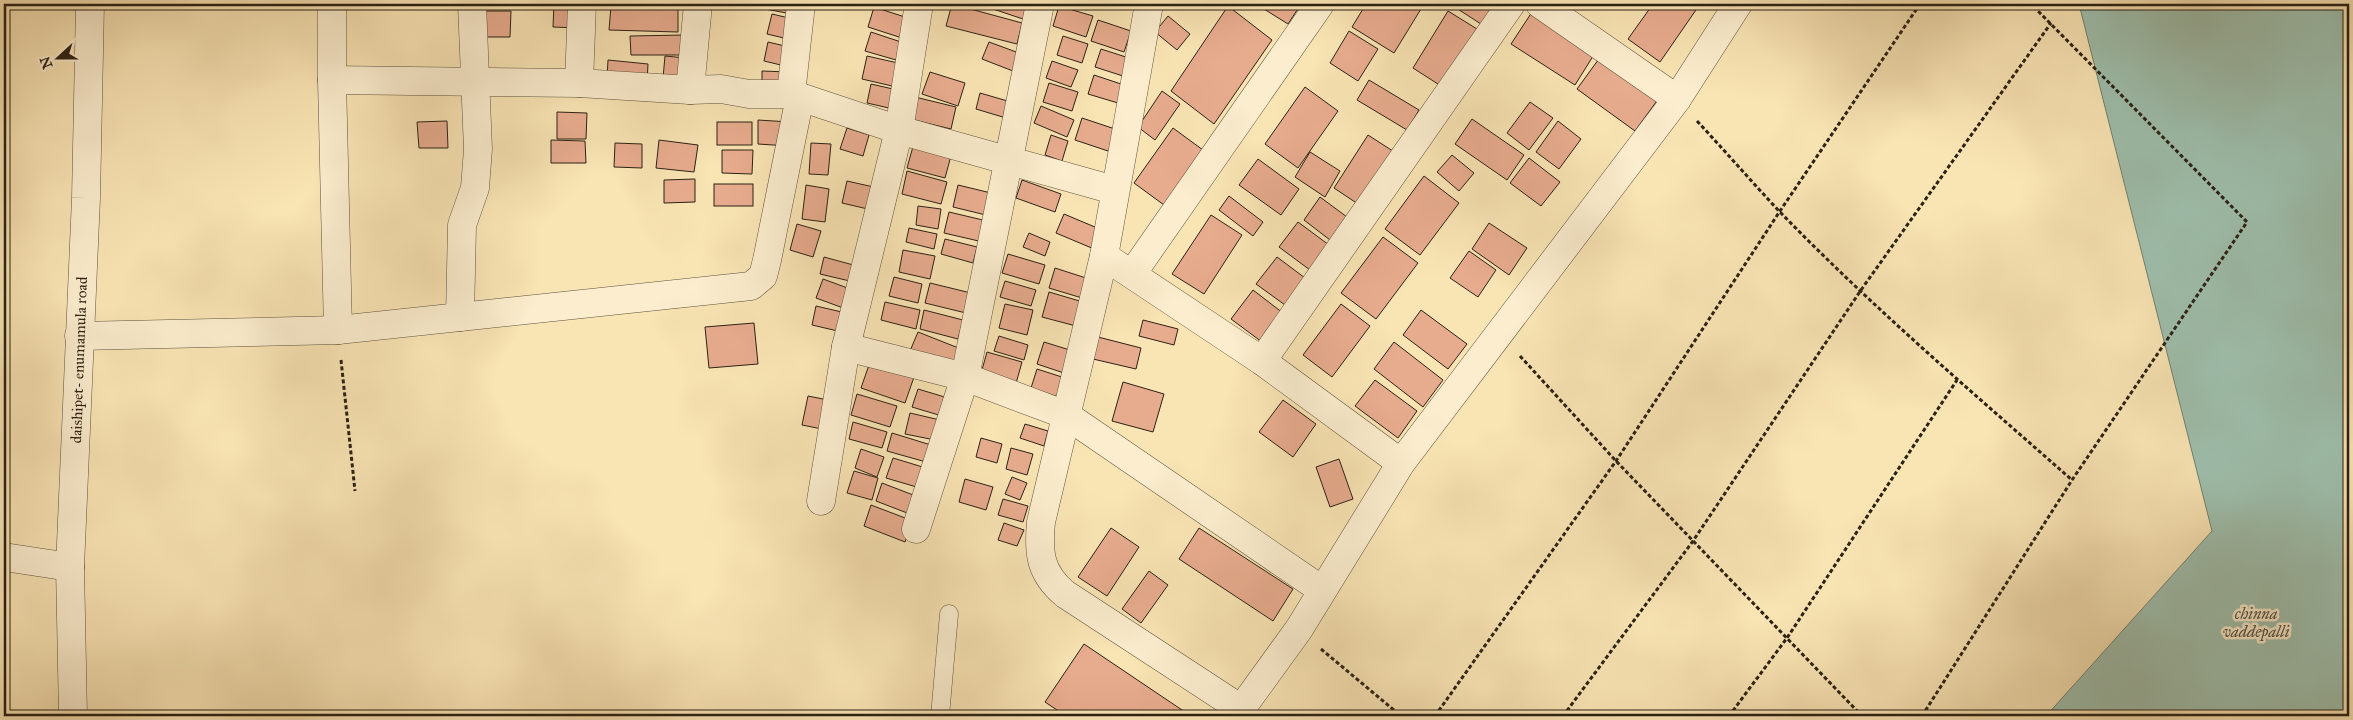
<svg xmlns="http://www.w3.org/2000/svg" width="2353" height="720" font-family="'IM FELL Great Primer',serif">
<rect width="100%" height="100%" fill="#f9e4b4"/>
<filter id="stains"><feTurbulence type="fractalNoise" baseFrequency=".004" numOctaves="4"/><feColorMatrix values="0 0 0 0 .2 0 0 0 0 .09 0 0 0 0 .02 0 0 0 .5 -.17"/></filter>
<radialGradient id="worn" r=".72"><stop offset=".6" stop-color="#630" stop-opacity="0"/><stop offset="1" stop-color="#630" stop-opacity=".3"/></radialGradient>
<polygon fill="#9ebfad" stroke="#708070" points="2079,4 2349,4 2349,716 2046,716 2212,531"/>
<g fill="#e7ac8e" stroke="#2b2115">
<polygon points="554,4 581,5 580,28 553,27"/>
<polygon points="754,4 793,4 792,14 754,7"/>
<polygon points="883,4 912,4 910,10"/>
<polygon points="952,4 1022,23 1017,44 946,26"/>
<polygon points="995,4 1027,4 1023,19 993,9"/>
<polygon points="1067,4 1089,4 1087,10"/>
<polygon points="1256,4 1301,4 1288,24"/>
<polygon points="1366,4 1424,4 1394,53 1352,27"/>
<polygon points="1450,4 1494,4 1481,24"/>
<polygon points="1653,4 1693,4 1698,7 1660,62 1628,39"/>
<polygon points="611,6 678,8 678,32 609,30"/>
<polygon points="1059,6 1093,16 1086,37 1053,26"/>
<polygon points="1228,6 1272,40 1214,124 1171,91"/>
<polygon points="874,7 908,18 902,38 868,27"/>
<polygon points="482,11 511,11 510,37 482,37"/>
<polygon points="1448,11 1477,29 1441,86 1413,68"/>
<polygon points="1532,12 1595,53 1575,85 1511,44"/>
<polygon points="772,14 793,19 788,39 767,34"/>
<polygon points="1168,16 1190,34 1177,50 1155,32"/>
<polygon points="1098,20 1131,31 1124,52 1091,41"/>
<polygon points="1349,31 1378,49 1358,81 1330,63"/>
<polygon points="871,32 901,42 896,60 865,51"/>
<polygon points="684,35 684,55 631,55 630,36"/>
<polygon points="1063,36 1088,44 1082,63 1057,55"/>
<polygon points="768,42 789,47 785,66 764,61"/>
<polygon points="989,42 1019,53 1013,71 982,59"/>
<polygon points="1101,49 1129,58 1123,76 1095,67"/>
<polygon points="665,56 686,58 684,79 663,78"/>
<polygon points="867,56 898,63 892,86 862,79"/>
<polygon points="1601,56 1659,98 1635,131 1577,89"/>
<polygon points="608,60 648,64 647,82 607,79"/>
<polygon points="1052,61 1078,70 1071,87 1046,78"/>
<polygon points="762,71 789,72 789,93 762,93"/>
<polygon points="930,72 965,83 958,106 922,94"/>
<polygon points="1094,75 1124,85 1118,103 1088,94"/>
<polygon points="1369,80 1419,110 1407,130 1357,100"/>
<polygon points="1049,83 1078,92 1072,111 1043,102"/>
<polygon points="871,84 893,89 889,108 867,103"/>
<polygon points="1305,87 1338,111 1298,168 1265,144"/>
<polygon points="1162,91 1180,104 1155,140 1138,127"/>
<polygon points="980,93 1011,102 1006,118 976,109"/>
<polygon points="915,97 956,107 951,129 910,119"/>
<polygon points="1530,102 1553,118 1529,150 1507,133"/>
<polygon points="1041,106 1074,120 1067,137 1034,123"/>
<polygon points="557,112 587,113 586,139 557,139"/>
<polygon points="1082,118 1118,130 1111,152 1075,140"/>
<polygon points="1472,119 1524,155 1507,180 1455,144"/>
<polygon points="758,120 790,122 789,146 758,144"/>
<polygon points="447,121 448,148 419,148 417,122"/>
<polygon points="1558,121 1581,139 1559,169 1536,152"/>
<rect x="717" y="122" width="35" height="23"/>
<polygon points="847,128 869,135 863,156 840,149"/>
<polygon points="1173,128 1203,150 1164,205 1134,183"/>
<polygon points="1051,135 1068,141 1062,161 1045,155"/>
<polygon points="1368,135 1399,155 1364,208 1334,188"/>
<polygon points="551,140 585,141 586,163 551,163"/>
<polygon points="659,140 698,145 694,172 656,168"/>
<polygon points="615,143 642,144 642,168 614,167"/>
<polygon points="811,143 831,144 828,175 809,174"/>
<polygon points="914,143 952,152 945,178 907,168"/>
<polygon points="722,150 753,150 752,174 722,173"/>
<polygon points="1310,152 1340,171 1325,197 1295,177"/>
<polygon points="1452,155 1474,173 1459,191 1437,172"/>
<polygon points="1529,158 1560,182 1541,206 1510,183"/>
<polygon points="1258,159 1299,189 1281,215 1239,185"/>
<polygon points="907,171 947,182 941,204 902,194"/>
<polygon points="1424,176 1459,203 1420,255 1385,229"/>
<polygon points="695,179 695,202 664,203 664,180"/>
<polygon points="1022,180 1061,194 1055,212 1016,198"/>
<polygon points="847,181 878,188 872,210 842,203"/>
<rect x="714" y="184" width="39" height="22"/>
<polygon points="806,185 829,189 825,222 802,219"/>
<polygon points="958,185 991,193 986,215 953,207"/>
<polygon points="1229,196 1263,222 1253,236 1219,210"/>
<polygon points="1320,197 1347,217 1330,240 1304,220"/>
<polygon points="918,206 941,209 938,229 916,225"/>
<polygon points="949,212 987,221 983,242 944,233"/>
<polygon points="1064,214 1102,230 1094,249 1056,233"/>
<polygon points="1211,215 1242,235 1204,294 1172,274"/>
<polygon points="1298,222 1329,245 1310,270 1279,247"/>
<polygon points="1489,223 1527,248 1509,275 1472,249"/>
<polygon points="797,224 821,231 813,257 790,250"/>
<polygon points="909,228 937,234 934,249 906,242"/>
<polygon points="1029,233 1050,242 1045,256 1023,247"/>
<polygon points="1383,237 1418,263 1376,319 1341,293"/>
<polygon points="945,239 977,247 973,263 941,254"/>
<polygon points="903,250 935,256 930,279 899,272"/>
<polygon points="1469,251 1496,270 1478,297 1450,278"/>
<polygon points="1008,254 1045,265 1039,284 1002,273"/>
<polygon points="824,257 857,266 854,282 820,274"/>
<polygon points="1277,257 1305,278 1285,305 1256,284"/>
<polygon points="1055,268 1089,279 1082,298 1049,288"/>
<polygon points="894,277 922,284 918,303 889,296"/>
<polygon points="823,279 853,290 846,309 816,298"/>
<polygon points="1005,281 1036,290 1031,306 1000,297"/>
<polygon points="930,283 971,293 966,313 925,303"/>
<polygon points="1253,290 1283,313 1262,342 1231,319"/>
<polygon points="1049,292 1083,302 1076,326 1042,317"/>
<polygon points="885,302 920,310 916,329 881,320"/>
<polygon points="1005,304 1033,310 1027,335 999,328"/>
<polygon points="1341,304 1370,326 1332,377 1303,355"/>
<polygon points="816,306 846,313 842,332 812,325"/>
<polygon points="924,310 963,320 958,339 920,329"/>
<polygon points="1421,310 1467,344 1448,369 1403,335"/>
<polygon points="1143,320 1178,329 1174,345 1139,336"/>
<polygon points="754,323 758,364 709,368 705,327"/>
<polygon points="918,332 961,349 954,369 910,351"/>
<polygon points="999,336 1028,345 1024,360 994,351"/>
<polygon points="1098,337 1141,348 1136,369 1093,359"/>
<polygon points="1044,342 1073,351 1067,374 1037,364"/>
<polygon points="1394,342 1443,380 1423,407 1374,369"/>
<polygon points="987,352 1022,362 1015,387 980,377"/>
<polygon points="870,362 914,377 905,403 861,388"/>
<polygon points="1037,369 1065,378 1058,397 1031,388"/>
<polygon points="1375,380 1417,411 1398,438 1355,406"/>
<polygon points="1123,382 1164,394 1153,432 1112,421"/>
<polygon points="918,389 948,398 942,416 912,407"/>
<polygon points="857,394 897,406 890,427 851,415"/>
<polygon points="808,396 828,400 822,429 802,425"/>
<polygon points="1283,400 1316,424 1293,457 1259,432"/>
<polygon points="910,413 940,420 935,440 905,434"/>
<polygon points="853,422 887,432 882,448 849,439"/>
<polygon points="1025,424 1048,431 1044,446 1020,438"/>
<polygon points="892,433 931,445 926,462 887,451"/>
<polygon points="981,438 1002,444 997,463 976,457"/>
<polygon points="1011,448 1033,454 1027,475 1006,469"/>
<polygon points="861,449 884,457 877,477 855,468"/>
<polygon points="893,458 926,468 920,488 886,478"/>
<polygon points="1339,459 1353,499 1330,507 1316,467"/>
<polygon points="854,471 878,478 872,500 847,493"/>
<polygon points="1012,477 1027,483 1020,500 1005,494"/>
<polygon points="965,479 993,487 986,510 959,502"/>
<polygon points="882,483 921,498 915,516 876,501"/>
<polygon points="1003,499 1028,506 1023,522 998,515"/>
<polygon points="871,505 913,521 905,542 864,526"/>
<polygon points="1004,523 1024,530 1017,546 998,540"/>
<polygon points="1111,528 1139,547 1107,596 1078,577"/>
<polygon points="1199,528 1293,589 1273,621 1179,559"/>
<polygon points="1149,571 1168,585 1141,623 1122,609"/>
<polygon points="1084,644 1185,712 1182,716 1066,716 1045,702"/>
</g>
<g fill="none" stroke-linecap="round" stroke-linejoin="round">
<g stroke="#5e523d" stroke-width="19">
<polyline id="service" points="940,716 949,614"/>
</g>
<g stroke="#5e523d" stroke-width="29">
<g id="minor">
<polyline points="332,4 332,80 338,330"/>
<path d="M1149,4L1104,256L1041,522C1038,553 1040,573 1065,594L1241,709"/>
<polyline points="1540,4 1677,99"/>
<polyline points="332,80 579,83 690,90 721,89 749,94 791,94 899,130 1114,190"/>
<polyline points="579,83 582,4"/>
<polyline points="690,90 698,4"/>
<polyline points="791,94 801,4"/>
<polyline points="1104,256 1262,361 1401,463"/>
<polyline points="1132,274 1320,4"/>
<polyline points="460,317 462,225 475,188 478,149 472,4"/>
<polyline points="79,336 338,330 751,286 763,276 767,260 800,97"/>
<polyline points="846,347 965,377 1066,415 1322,590"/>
<polyline points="1262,361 1511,4"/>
<polyline points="821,501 846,347 899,130 919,4"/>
<polyline points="916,529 965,377 1040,4"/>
<polyline points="4,557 70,567"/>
<polyline points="1236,716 1299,629 1401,463 1677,99 1738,4"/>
</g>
</g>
<g stroke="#5e523d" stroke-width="29">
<polyline id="tertiary" points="73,716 70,567 86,198 90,4"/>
</g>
<g stroke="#2b2115" stroke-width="3" stroke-dasharray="4 2.5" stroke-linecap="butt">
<path d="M1697,121C1725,151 1751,181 1779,211C1871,306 1973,393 2072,480"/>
<polyline points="1520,356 1616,461 1862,716"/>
<polyline points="341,360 355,491"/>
<polyline points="1321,649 1401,716"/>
<polyline points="1435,716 1616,461 1780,211 1920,4"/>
<polyline points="1563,716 1693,541 1861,290 2051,23"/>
<polyline points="1729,716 1787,638 1957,380"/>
<polyline points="1922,716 2072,480 2247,222 2031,4"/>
</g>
<use href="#service" stroke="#fbedce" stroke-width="18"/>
<use href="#minor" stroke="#fbedce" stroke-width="28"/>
<use href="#tertiary" stroke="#fbedce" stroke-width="28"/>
</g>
<g text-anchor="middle" stroke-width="5" stroke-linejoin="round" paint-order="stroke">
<g font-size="15" fill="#2b2115" stroke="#fbedce">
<text transform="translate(79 360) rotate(-88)" y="5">daishipet- enumamula road</text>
</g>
<g font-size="16" font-style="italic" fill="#4e5043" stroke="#fbedce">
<text x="2256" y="619">chinna<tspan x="2256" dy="18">vaddepalli</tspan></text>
</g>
</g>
<rect width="2353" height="720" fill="none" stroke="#f9e4b4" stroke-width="20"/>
<rect x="5" y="5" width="2343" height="710" fill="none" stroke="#2b2115" stroke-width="2.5"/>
<rect x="10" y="10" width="2333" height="700" fill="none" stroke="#2b2115"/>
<g transform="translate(58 58) rotate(249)" stroke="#fbedce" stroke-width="4" paint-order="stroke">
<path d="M0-4L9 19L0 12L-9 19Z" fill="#2b2115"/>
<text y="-8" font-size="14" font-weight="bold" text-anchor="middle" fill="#2b2115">N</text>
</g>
<rect width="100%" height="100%" filter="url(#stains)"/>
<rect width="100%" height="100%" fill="url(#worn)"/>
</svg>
